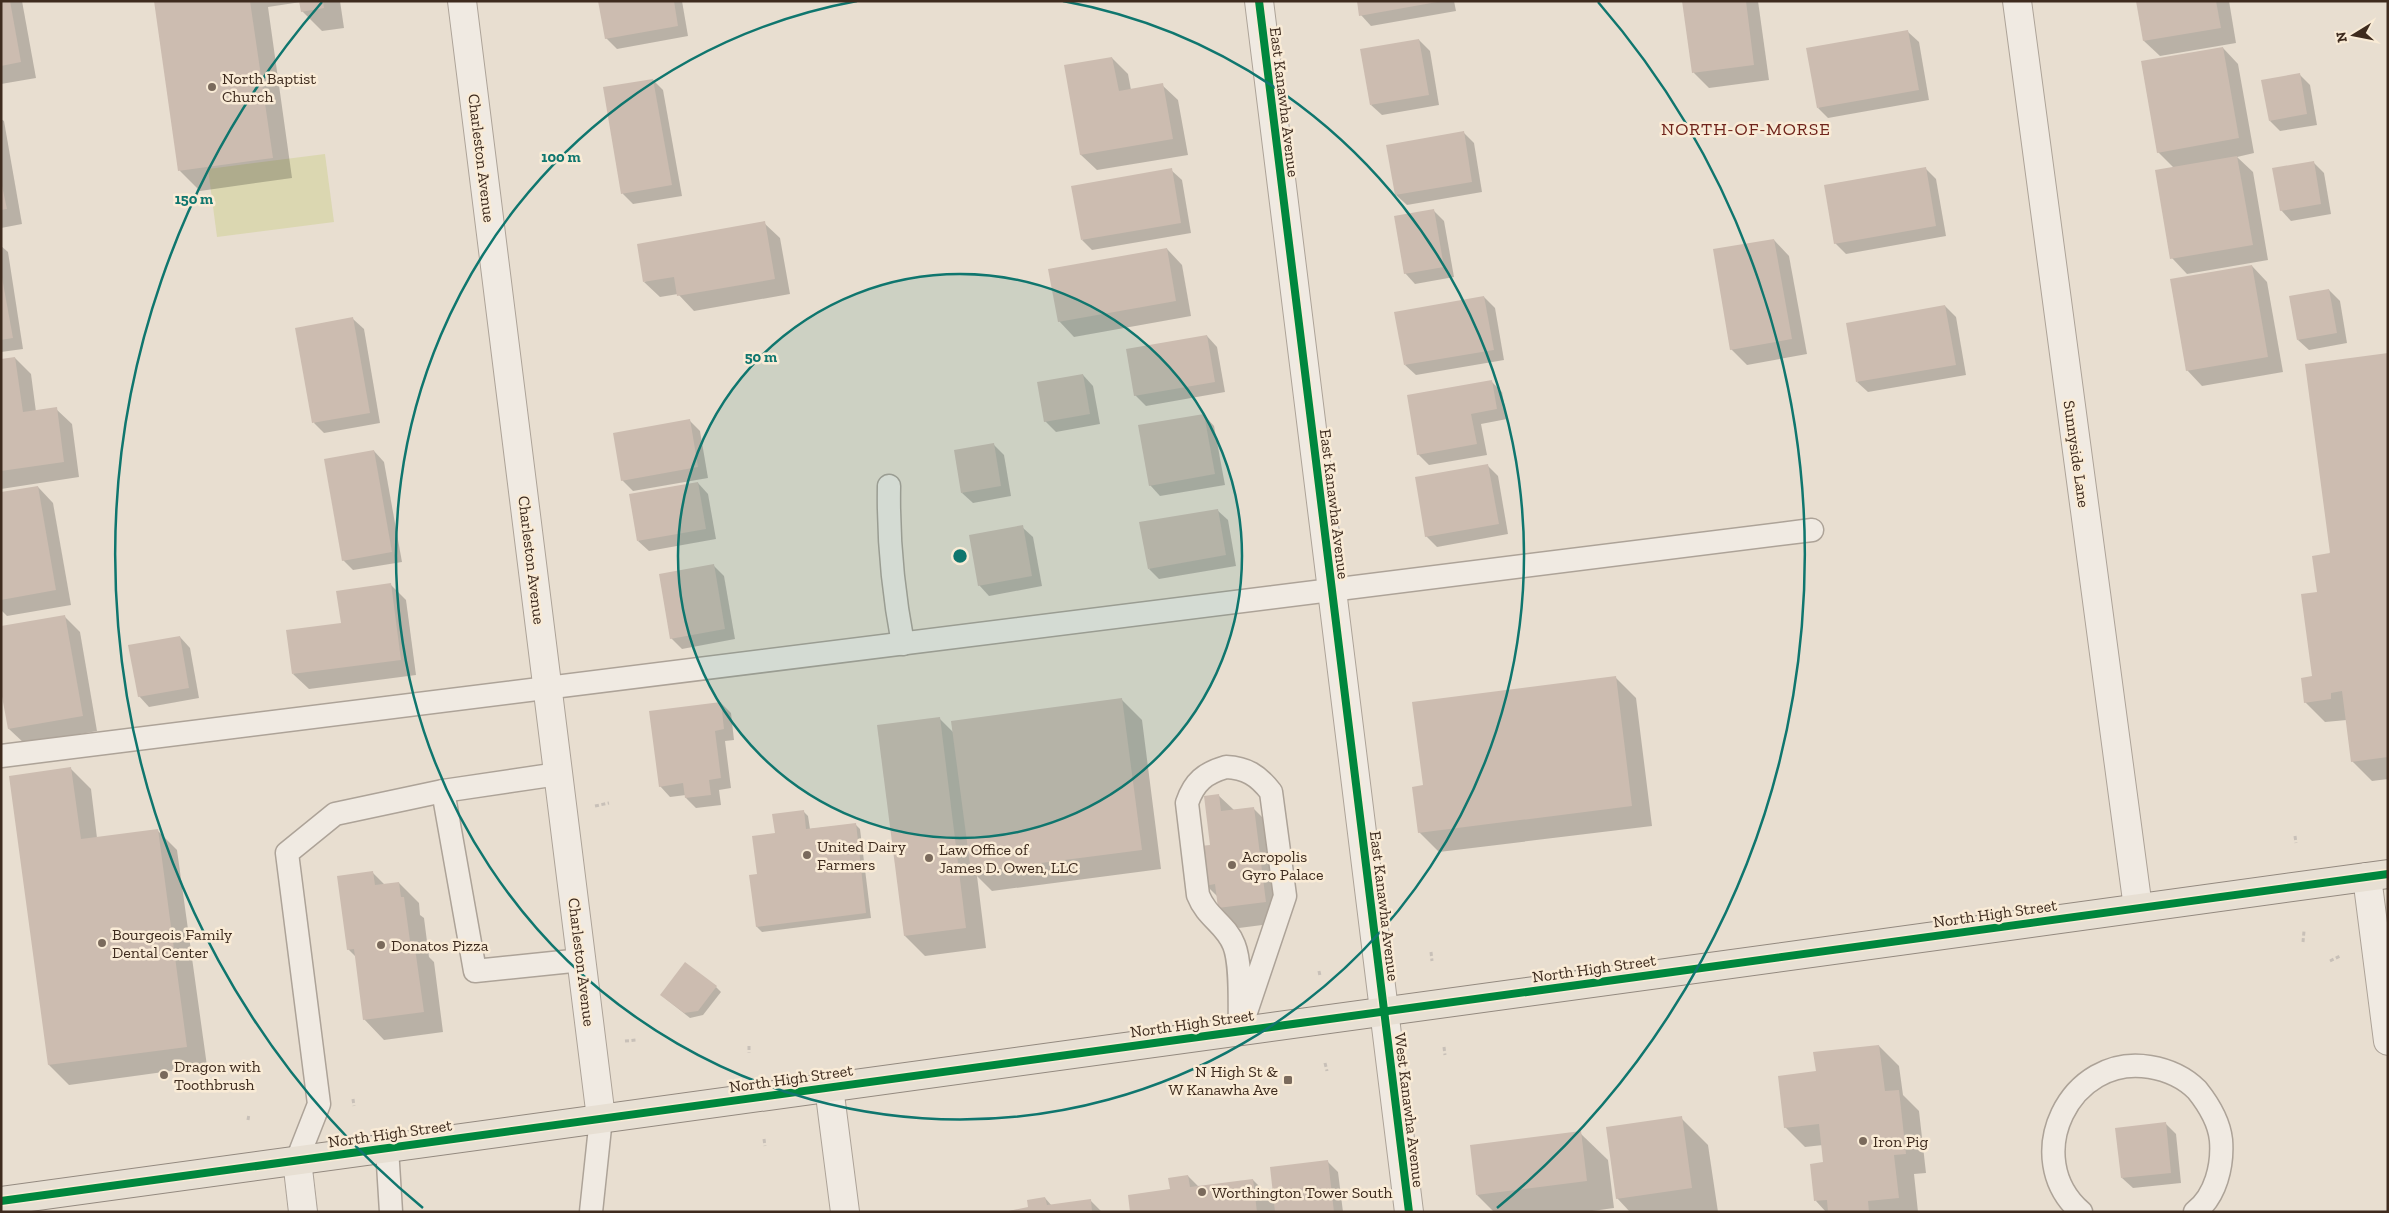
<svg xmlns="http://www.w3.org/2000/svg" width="2389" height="1213" font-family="'Zilla Slab',serif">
<rect width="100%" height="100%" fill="#e8ded0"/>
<polygon fill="#dbd7b1" points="325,154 334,222 217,237 208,169"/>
<g fill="#0003">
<polygon points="1,1 22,1 36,78 1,84"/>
<polygon points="155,1 340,1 344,28 322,31 302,11 301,2 268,7 292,178 200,191 180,171"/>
<polygon points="599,1 682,1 688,36 617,49 606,38"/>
<polygon points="1358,1 1454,1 1456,11 1371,26 1361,15"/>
<polygon points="1684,1 1758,1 1769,80 1709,88 1694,73"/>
<polygon points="2137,1 2229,1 2236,43 2160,56 2144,41"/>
<polygon points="1908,32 1919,42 1929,100 1828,118 1818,108"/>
<polygon points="1419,40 1430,51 1439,105 1382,115 1371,105"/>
<polygon points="2223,48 2238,64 2254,153 2237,157 2253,172 2268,260 2187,274 2172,258 2174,168 2158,152"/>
<polygon points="1112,58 1128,74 1131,90 1162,85 1178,100 1188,155 1097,170 1081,155 1066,66"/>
<polygon points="2299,74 2310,85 2317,125 2280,131 2270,121"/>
<polygon points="653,80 663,90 682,196 633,204 623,194 604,88"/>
<polygon points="1,119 4,121 22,224 1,228"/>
<polygon points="1463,132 1474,143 1482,192 1407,205 1396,195"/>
<polygon points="2313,162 2324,173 2331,214 2291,221 2281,210"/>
<polygon points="1926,169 1936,179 1946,236 1846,254 1835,243"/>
<polygon points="1171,170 1182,180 1191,233 1092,250 1082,240"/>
<polygon points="1434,211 1444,221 1454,277 1415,284 1405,273"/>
<polygon points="764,223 780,238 790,294 694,311 678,294 660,297 644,282"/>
<polygon points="1774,240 1789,256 1807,354 1747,365 1731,349"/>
<polygon points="1,246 8,252 23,349 1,352"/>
<polygon points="1167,249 1182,265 1191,316 1074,337 1059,321"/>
<polygon points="2252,266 2267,282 2283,372 2202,386 2187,370"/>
<polygon points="2329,290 2340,301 2347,343 2309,350 2298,340"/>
<polygon points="1484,297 1495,308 1504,360 1416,375 1405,365"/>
<polygon points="1945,306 1956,317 1966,375 1868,392 1857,382"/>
<polygon points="353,319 364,329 380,423 324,433 314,423"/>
<polygon points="1207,336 1217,347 1225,392 1146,406 1135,395"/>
<polygon points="2388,354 2388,779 2372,781 2352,761 2347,720 2325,722 2305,702 2313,677 2318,593"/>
<polygon points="15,358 31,374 36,412 56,409 72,424 79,477 1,489 1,360"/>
<polygon points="1083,375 1093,386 1100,424 1056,432 1045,421"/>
<polygon points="1491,381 1502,392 1507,419 1481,424 1487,455 1429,465 1418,454"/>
<polygon points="1204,415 1214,426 1225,485 1160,496 1150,485"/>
<polygon points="689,420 700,431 708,478 633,491 622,480"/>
<polygon points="993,444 1004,455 1011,496 973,503 962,493"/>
<polygon points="374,451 384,462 402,562 353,570 343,560"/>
<polygon points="1488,466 1498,476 1508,534 1437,547 1426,536"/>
<polygon points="698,483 708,494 716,539 649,551 638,541"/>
<polygon points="38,487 53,503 71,605 7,616 1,610 1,493"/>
<polygon points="1217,510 1228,520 1236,566 1159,579 1149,569"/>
<polygon points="1022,527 1033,537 1042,586 989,596 979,585"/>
<polygon points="714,566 724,576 735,639 682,649 671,638"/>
<polygon points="390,584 406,600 416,675 309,689 293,674 342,624"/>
<polygon points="64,616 80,632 97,731 25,744 9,729"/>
<polygon points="180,637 190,648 199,698 149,707 139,696"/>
<polygon points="1616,678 1636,698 1652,826 1439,852 1419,832 1424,786"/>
<polygon points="1122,700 1142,720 1161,869 992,891 977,876 986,948 925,956 905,936 939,718 953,732"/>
<polygon points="721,703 731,713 734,740 725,741 731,788 719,790 721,805 696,808 686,798 686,795 670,797 660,786"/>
<polygon points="71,769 91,789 97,838 157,830 177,850 207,1066 69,1085 49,1065"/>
<polygon points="1218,795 1234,810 1253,808 1273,828 1285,922 1239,928 1219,908 1217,896 1206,885"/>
<polygon points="803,811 808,816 810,829 855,824 860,829 871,918 762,932 757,927 759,875 776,834"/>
<polygon points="372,872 385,885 399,883 419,903 420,915 424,918 429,957 434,962 443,1032 384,1040 364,1019 356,957 348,949"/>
<polygon points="716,987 721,992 703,1015 690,1018 666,999"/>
<polygon points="1879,1046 1899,1066 1903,1095 1919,1111 1926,1173 1914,1174 1918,1212 1826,1212 1816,1201 1825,1163 1823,1145 1805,1147 1785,1127 1818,1072"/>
<polygon points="1681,1118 1708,1145 1718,1212 1630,1212 1617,1198"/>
<polygon points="2165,1123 2176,1134 2181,1183 2133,1188 2122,1178"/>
<polygon points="1580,1133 1608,1160 1614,1208 1585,1212 1494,1212 1477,1195"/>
<polygon points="1328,1162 1338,1172 1343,1212 1131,1212 1171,1190 1188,1176 1199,1187 1253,1180 1276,1203"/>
<polygon points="1045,1198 1052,1206 1090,1200 1102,1212 1004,1212 1030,1208"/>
</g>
<g fill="#ccbcb0">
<polygon points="1,1 10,1 21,62 1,66"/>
<polygon points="154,1 250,1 273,158 178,171"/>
<polygon points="299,1 323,1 324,8 301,12"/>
<polygon points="598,1 674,1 678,26 605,39"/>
<polygon points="1357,1 1437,1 1437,2 1359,16"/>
<polygon points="1682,1 1746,1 1754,65 1692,73"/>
<polygon points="2136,1 2216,1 2221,28 2143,41"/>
<polygon points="1908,30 1919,90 1817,108 1806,48"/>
<polygon points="1419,39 1429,95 1370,105 1360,49"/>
<polygon points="2223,47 2239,138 2157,153 2141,61"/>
<polygon points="1112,57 1119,91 1163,83 1173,139 1080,155 1064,65"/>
<polygon points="2300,73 2307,114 2269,121 2261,80"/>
<polygon points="653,79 672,185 621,194 603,87"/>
<polygon points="1464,131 1472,182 1395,195 1386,145"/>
<polygon points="2237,156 2253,245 2170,259 2155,170"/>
<polygon points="2314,161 2321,204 2280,211 2272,168"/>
<polygon points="1926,167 1936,226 1834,244 1824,185"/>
<polygon points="1172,168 1181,223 1081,240 1071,186"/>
<polygon points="1,181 7,209 1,210"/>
<polygon points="1434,209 1444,267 1404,274 1394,216"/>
<polygon points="765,221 775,279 677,296 674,277 643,282 637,244"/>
<polygon points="1774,239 1792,339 1730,350 1713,249"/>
<polygon points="1167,248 1176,301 1058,322 1048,269"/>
<polygon points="2252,265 2268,357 2186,371 2170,279"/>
<polygon points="1,272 13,338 1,340"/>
<polygon points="2329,289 2337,333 2297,340 2289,296"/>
<polygon points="1484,296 1494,350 1404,365 1394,312"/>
<polygon points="1945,305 1956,365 1856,382 1846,323"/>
<polygon points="353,317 370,413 312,423 295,328"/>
<polygon points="1207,335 1215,382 1134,396 1126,349"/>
<polygon points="2388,353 2388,757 2351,762 2342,691 2331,693 2331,699 2304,703 2301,678 2312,676 2301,594 2317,592 2312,556 2330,553 2305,364"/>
<polygon points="15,357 23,412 57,407 64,462 1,471 1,359"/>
<polygon points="1083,374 1090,414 1044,422 1037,382"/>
<polygon points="1492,380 1497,409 1471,414 1477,444 1417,455 1407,395"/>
<polygon points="1204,414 1215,474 1149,486 1138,425"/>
<polygon points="690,419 698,467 621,481 613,433"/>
<polygon points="994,443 1001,486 961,493 954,450"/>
<polygon points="374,450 392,552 342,561 324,459"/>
<polygon points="1488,464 1499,524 1425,537 1415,477"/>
<polygon points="698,482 706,529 637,541 629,494"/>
<polygon points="38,486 56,590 1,600 1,492"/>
<polygon points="1218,509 1226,555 1148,569 1139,522"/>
<polygon points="1023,525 1032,576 978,586 969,535"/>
<polygon points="714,564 725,629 670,639 659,574"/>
<polygon points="391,583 401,660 292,674 286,630 341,623 336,591"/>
<polygon points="65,615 83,716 8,729 1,691 1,626"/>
<polygon points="180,636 189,688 138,697 128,645"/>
<polygon points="1616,676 1632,806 1418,833 1412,787 1423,785 1412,702"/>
<polygon points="1122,698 1142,850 971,872 951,721"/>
<polygon points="721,702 724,729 715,731 721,778 709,780 711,795 685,798 683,783 659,787 649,711"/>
<polygon points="940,717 966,928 904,936 877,725"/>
<polygon points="71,767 81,839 158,829 187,1047 48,1065 9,776"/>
<polygon points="1219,794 1221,811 1254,807 1266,902 1218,908 1215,884 1205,886 1200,846 1210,845 1204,796"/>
<polygon points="804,810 806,829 856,823 866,913 756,927 749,875 757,874 752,836 775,833 772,814"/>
<polygon points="373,871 375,885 399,882 401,897 404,897 410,941 414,941 424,1012 363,1020 354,949 347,950 337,876"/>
<polygon points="685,962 717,986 698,1011 684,1013 660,995"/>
<polygon points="1879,1045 1885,1091 1899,1090 1906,1154 1894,1155 1899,1198 1868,1201 1869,1212 1828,1212 1827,1200 1814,1201 1810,1164 1823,1162 1819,1124 1784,1128 1778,1076 1816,1071 1813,1052"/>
<polygon points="1682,1116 1692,1188 1616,1199 1606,1127"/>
<polygon points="2166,1122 2171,1173 2121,1178 2115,1128"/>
<polygon points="1581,1131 1587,1181 1476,1195 1470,1145"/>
<polygon points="1328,1160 1334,1212 1275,1212 1270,1167"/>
<polygon points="1188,1175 1190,1187 1253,1179 1257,1212 1130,1212 1128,1195 1170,1189 1168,1178"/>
<polygon points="1045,1197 1047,1205 1091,1199 1092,1212 1004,1212 1028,1207 1027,1200"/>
</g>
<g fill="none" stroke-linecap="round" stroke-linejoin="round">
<g stroke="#ada398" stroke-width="25">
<g id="service">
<path d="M889,486C888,539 893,591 903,644"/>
<polyline points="1,756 1812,530"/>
<path d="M1226,767C1246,768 1258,775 1271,792L1285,896L1240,1030C1239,1008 1242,965 1234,945C1226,924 1207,918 1198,895L1187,803C1194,782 1205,773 1226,767Z"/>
<polyline points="443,791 475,971 582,960"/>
<polyline points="387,1148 391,1212"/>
<polyline points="297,1160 319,1104 287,853 335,814 443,791 558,774"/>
<polyline points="591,1212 601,1118"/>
<path d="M2081,1212C2019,1158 2070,1053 2150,1067C2168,1070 2184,1077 2197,1090C2209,1105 2219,1121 2221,1140C2223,1165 2216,1196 2195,1212"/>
</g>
</g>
<g stroke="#ada398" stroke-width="30">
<g id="minor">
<polyline points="462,1 601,1118"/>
<polyline points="1259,1 1409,1212"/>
<polyline points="2017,1 2138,908"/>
<polyline points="2367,877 2388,1041"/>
<polyline points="829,1087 845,1212"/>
<polyline points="297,1160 303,1212"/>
</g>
</g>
<g stroke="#93897f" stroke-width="30">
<polyline id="primary" points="1,1201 2388,874"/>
</g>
<g stroke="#c8c0b8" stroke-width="3" stroke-dasharray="4 2.5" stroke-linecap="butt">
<polyline points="595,806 609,803"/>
<polyline points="2295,836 2296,843"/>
<polyline points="2303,942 2304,931"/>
<polyline points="1431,952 1432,961"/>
<polyline points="2330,961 2340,956"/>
<polyline points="1319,971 1320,976"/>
<polyline points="625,1041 636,1040"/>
<polyline points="749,1046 749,1053"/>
<polyline points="1444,1047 1445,1055"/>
<polyline points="1325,1063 1327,1071"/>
<polyline points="353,1099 354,1106"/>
<polyline points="248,1120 249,1114"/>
<polyline points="764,1139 765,1146"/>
</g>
<use href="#service" stroke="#f0eae2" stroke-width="22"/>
<use href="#minor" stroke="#f0eae2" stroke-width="28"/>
<use href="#primary" stroke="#e7dfd3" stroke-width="28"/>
<g stroke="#f9ebd6" stroke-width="11">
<g id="cycleway">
<polyline points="1259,1 1409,1212"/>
<polyline points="1,1201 2388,874"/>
</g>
</g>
<use href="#cycleway" stroke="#00873e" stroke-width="8"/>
</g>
<circle cx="960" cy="556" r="282" fill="#0f766e" fill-opacity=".12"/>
<g fill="none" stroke="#0f766e" stroke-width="2.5">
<circle cx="960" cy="556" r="282"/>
<path d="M1063 1A564 564 0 1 1 857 1"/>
<path d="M423 1208A845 845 0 0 1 322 2M1598 2A845 845 0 0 1 1497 1208"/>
</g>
<g fill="#7a6a5c" stroke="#f9ebd6" stroke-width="2">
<circle cx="212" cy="87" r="5"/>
<circle cx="807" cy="855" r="5"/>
<circle cx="929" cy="858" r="5"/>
<circle cx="1232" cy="865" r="5"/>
<circle cx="102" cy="943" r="5"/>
<circle cx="381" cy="945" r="5"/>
<circle cx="164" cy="1075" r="5"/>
<rect x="1283" y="1075" width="10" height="10" rx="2.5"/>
<circle cx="1863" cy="1141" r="5"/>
<circle cx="1202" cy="1192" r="5"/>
</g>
<g text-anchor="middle" stroke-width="5" stroke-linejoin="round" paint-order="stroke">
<g font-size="16" fill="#3e2b1e" stroke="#f9ebd6" text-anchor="start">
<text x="222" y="84">North Baptist<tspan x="222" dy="18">Church</tspan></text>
<text x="817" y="852">United Dairy<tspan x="817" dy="18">Farmers</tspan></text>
<text x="939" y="855">Law Office of<tspan x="939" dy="18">James D. Owen, LLC</tspan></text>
<text x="1242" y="862">Acropolis<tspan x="1242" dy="18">Gyro Palace</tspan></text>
<text x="112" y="940">Bourgeois Family<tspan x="112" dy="18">Dental Center</tspan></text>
<text x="391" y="951">Donatos Pizza</text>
<text x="174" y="1072">Dragon with<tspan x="174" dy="18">Toothbrush</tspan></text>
<text x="1278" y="1077" text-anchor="end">N High St &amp;<tspan x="1278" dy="18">W Kanawha Ave</tspan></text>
<text x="1873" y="1147">Iron Pig</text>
<text x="1212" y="1198">Worthington Tower South</text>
</g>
<g font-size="16" fill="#3e2b1e" stroke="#f9ebd6">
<text transform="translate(1285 102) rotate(83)" y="6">East Kanawha Avenue</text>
<text transform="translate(482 158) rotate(83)" y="6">Charleston Avenue</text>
<text transform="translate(2077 454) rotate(82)" y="6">Sunnyside Lane</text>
<text transform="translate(1335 504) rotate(83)" y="6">East Kanawha Avenue</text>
<text transform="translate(532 560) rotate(83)" y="6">Charleston Avenue</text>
<text transform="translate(1385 906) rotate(83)" y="6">East Kanawha Avenue</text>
<text transform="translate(1995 913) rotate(-8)" y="6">North High Street</text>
<text transform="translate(582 962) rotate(83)" y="6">Charleston Avenue</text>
<text transform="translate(1594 968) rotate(-8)" y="6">North High Street</text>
<text transform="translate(1192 1023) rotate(-8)" y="6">North High Street</text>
<text transform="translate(791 1078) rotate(-8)" y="6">North High Street</text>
<text transform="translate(1410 1110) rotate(83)" y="6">West Kanawha Avenue</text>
<text transform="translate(390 1133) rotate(-8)" y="6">North High Street</text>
</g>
<g font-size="18" letter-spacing="1" fill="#6f231a" stroke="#f9ebd6">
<text x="1746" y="135">NORTH-OF-MORSE</text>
</g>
</g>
<circle cx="960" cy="556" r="8" fill="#0f766e" stroke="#f9ebd6" stroke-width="2.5"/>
<g font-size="15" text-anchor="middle" font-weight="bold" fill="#0f766e" stroke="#f9ebd6" stroke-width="5" stroke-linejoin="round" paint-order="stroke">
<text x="561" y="162">100 m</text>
<text x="194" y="204">150 m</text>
<text x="761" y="362">50 m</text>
</g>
<rect width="2389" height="1213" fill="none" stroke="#3e2b1e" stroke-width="5"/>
<g transform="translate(2354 35) rotate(260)" stroke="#f9ebd6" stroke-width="4" paint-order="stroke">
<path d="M0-4L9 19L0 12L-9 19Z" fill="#3e2b1e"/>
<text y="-8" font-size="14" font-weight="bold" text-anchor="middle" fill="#3e2b1e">N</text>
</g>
</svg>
